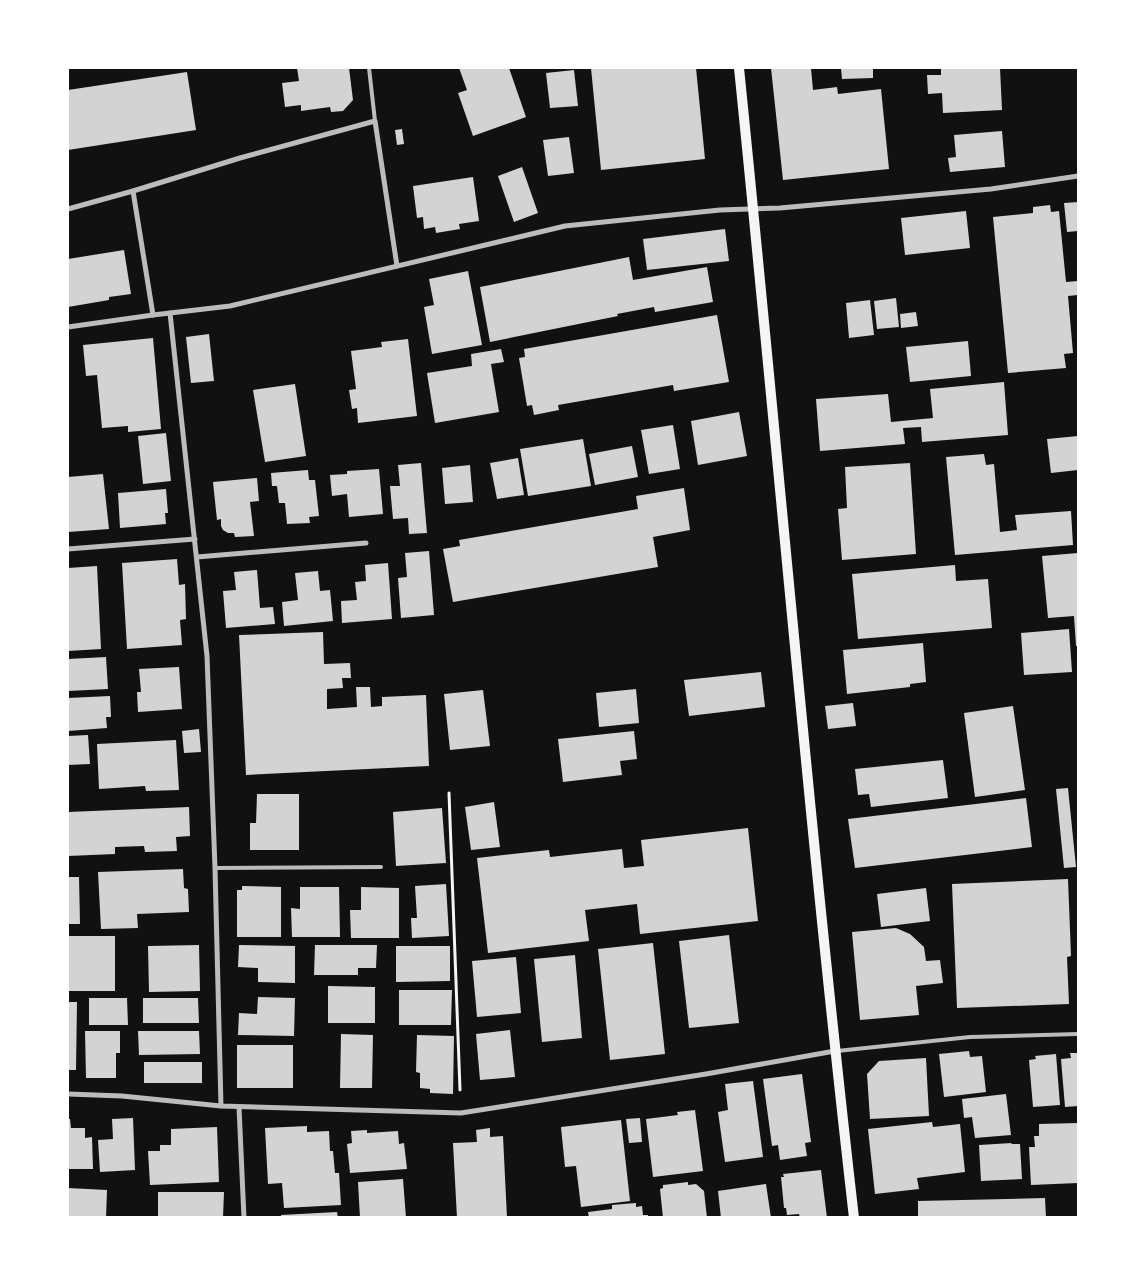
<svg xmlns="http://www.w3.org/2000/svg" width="1146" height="1285" font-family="Commissioner,sans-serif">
<rect width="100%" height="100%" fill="#111"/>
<g fill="#d3d3d3">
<polygon points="297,68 349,68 353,100 343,111 331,112 330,107 301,111 301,105 285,107 282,83 299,81"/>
<polygon points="459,68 509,68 526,117 473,136 458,93 467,90"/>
<polygon points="591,68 696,68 705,159 601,170"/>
<polygon points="771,68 811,68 813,90 837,87 838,94 881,89 889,169 783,180"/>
<polygon points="841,68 873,68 873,78 842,79"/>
<polygon points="941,68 1000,68 1002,110 943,113 942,93 928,94 927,75 941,75"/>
<polygon points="574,70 578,106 550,108 546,73"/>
<polygon points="187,72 196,130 68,150 68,90"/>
<polygon points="402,129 404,144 397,145 395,130"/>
<polygon points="1002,131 1005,167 950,172 948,158 956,157 954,135"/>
<polygon points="569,137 574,173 548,176 543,140"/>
<polygon points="522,167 538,213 514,222 498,176"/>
<polygon points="473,177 479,221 459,224 460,229 436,233 435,227 424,229 423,217 417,218 413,186"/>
<polygon points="1078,202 1078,231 1067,232 1064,203"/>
<polygon points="1050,205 1051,212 1059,211 1066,282 1078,281 1078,295 1068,296 1073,353 1064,354 1066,368 1008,373 993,217 1033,213 1033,207"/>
<polygon points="966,211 970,248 905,255 901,218"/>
<polygon points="725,229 729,261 647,270 643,239"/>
<polygon points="124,250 131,294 109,297 109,300 68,307 68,259"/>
<polygon points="629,257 633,280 707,267 713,302 655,312 654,307 617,314 618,316 490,342 480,287"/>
<polygon points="468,271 482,345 432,354 424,307 434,305 429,279"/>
<polygon points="896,298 899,327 877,329 874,301"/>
<polygon points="870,300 874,335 849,338 846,303"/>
<polygon points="916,312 918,326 901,328 900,314"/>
<polygon points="717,315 729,382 674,391 673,385 558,405 559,410 534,415 532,405 527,406 519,358 525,357 524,349"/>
<polygon points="209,334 214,381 191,383 186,337"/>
<polygon points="153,338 161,429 128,432 128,426 102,428 97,375 86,376 83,345"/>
<polygon points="408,339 417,416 358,423 357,408 352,409 349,390 356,389 351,351 382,347 381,342"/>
<polygon points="968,341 971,376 910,382 906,347"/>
<polygon points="501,349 504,362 491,364 499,412 435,423 427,373 472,366 471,354"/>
<polygon points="1004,382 1008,435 922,442 921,427 903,428 905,444 820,451 816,399 888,394 891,422 933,418 930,389"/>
<polygon points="295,384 306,456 265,462 253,390"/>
<polygon points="739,412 747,456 698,465 691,421"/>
<polygon points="673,425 680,469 649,474 641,430"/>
<polygon points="166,433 171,481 143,484 138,436"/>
<polygon points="1078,436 1078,470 1051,473 1047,439"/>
<polygon points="583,439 591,486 528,496 520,449"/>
<polygon points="632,446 638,477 595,485 589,454"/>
<polygon points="984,454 986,465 994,464 1000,532 1017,530 1015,515 1071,511 1073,545 955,555 946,457"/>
<polygon points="518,458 524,495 497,499 490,463"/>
<polygon points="421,463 427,533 409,534 408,518 393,519 390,486 400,486 398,465"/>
<polygon points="910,463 916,554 842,560 838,509 847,508 845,467"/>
<polygon points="470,465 473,502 445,504 442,468"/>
<polygon points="379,469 383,514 349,517 347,494 332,496 330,475 347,474 347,471"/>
<polygon points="308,470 309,480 315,480 319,516 309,517 310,523 287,524 285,503 279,503 277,486 272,486 271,473"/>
<polygon points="103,474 109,529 68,532 68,477"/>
<polygon points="257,478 259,501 250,502 254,536 235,537 234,533 228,533 223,530 221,526 221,519 217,520 213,482"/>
<polygon points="684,488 690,530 653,537 658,567 453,602 443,549 460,546 459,540 638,509 636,496"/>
<polygon points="166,489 168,513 165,513 166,524 120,528 118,493"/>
<polygon points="429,551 434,615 401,618 398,578 407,577 405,553"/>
<polygon points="1078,553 1078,646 1076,646 1074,616 1048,618 1042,556"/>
<polygon points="177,559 179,585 185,584 186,619 180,620 182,645 127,649 122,563"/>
<polygon points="388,563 392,619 342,623 341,601 357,600 355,582 366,581 365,565"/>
<polygon points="955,565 956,581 988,579 992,628 858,639 852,574"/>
<polygon points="97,566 101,649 68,651 68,568"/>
<polygon points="257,570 260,608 273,607 275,624 226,628 223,591 236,590 234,572"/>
<polygon points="318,571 320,591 330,590 333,621 284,626 282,602 298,600 295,573"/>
<polygon points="1069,629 1072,672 1024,675 1021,633"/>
<polygon points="323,632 324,664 350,663 351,678 342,678 343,688 327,689 327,709 357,707 356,687 370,687 371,707 382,706 382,697 426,695 429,766 246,775 239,635"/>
<polygon points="923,643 926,682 910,684 910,687 847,694 843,650"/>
<polygon points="106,657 108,689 68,691 68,659"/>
<polygon points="179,667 182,709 138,712 137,692 141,692 139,669"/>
<polygon points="761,672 765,707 689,716 684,680"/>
<polygon points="636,689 639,723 599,727 596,693"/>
<polygon points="483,690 490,746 450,750 444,694"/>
<polygon points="110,696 111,717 106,717 107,728 68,731 68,698"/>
<polygon points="853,703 856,726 828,729 825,706"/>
<polygon points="1013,706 1025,790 975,797 964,713"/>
<polygon points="199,729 201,752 184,753 182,731"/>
<polygon points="634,731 637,759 620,761 622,775 563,782 558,739"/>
<polygon points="88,735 90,764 68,765 68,736"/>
<polygon points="176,740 179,790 146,791 145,786 99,789 97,744"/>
<polygon points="943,760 948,798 871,807 869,794 858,795 855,769"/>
<polygon points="1068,788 1076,867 1064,868 1056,789"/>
<polygon points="257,794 299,794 299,850 250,850 250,823 256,823"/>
<polygon points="1026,798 1032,847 855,868 848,819"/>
<polygon points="494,802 500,847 471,850 465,807"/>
<polygon points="189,807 190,836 176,837 177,851 145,852 144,846 115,847 115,854 68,856 68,812"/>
<polygon points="442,808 446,863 396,866 393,812"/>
<polygon points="748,828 758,921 640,934 637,904 585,910 589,941 488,953 477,858 549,850 550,857 622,849 624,868 644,866 641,840"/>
<polygon points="183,869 184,888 188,889 189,912 137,914 138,928 101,929 98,872"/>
<polygon points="68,877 79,877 80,924 68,924"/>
<polygon points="1068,879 1071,956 1067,957 1069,1004 957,1008 952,884"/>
<polygon points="446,884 449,936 412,938 411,918 417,918 415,886"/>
<polygon points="242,886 281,887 281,937 237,937 237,890 242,890"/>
<polygon points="300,887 339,887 340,937 292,937 291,908 300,909"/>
<polygon points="361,887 399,888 399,938 351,938 350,910 361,910"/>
<polygon points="926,888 930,921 881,927 877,894"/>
<polygon points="896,928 910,934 924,947 926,961 940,960 943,983 916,986 919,1015 860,1020 852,932"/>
<polygon points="729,935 739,1023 689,1028 679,941"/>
<rect x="68" y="936" width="47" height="55"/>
<polygon points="653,943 665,1054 610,1060 598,949"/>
<polygon points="199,945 200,991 149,992 148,946"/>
<polygon points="239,945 295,946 295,983 258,982 258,968 238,967"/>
<polygon points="315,945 377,945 376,968 358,968 358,975 314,975"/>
<polygon points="396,946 450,946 450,981 396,982"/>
<polygon points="575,955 582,1038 542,1042 534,959"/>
<polygon points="516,957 521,1013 477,1017 472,961"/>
<polygon points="328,986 375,987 375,1023 328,1023"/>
<polygon points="399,990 452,990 451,1025 399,1025"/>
<polygon points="258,997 295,998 294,1036 238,1035 239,1013 257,1014"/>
<polygon points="89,998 127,998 128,1025 89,1025"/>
<polygon points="143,998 198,998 199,1023 143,1023"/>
<polygon points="68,1002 77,1002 76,1070 68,1070"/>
<polygon points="510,1030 515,1077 480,1080 476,1034"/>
<polygon points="85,1031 120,1031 120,1053 116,1053 116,1078 86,1078"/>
<polygon points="138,1031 199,1031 200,1054 139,1055"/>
<polygon points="341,1034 373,1035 372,1088 340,1088"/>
<polygon points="417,1035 454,1036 453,1094 430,1093 430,1089 420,1088 420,1073 416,1072"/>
<rect x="237" y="1045" width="56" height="43"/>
<polygon points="969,1051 970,1057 982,1056 986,1092 944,1097 939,1054"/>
<polygon points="1070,1053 1078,1053 1078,1106 1065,1107 1061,1059 1071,1058"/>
<polygon points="1056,1054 1060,1105 1033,1107 1029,1060 1036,1059 1035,1056"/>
<polygon points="926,1058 929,1116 870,1119 867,1074 879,1061"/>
<rect x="144" y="1062" width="58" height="21"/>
<polygon points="802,1074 811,1142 805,1143 807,1156 780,1160 778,1145 772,1146 763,1079"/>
<polygon points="753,1081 763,1157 725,1162 718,1112 728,1110 725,1084"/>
<polygon points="1006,1094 1011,1135 975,1138 972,1117 964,1118 962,1099"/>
<polygon points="695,1110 703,1171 653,1177 646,1119 678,1115 677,1112"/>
<polygon points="133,1118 135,1170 100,1172 98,1140 113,1139 112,1119"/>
<polygon points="640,1118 642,1142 629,1143 626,1119"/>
<polygon points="68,1119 70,1119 71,1128 85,1128 85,1138 92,1137 93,1169 68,1169"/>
<polygon points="621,1120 630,1201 581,1207 576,1166 565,1167 561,1127"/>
<polygon points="932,1122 933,1127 960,1124 965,1172 917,1178 919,1189 875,1194 868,1129"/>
<polygon points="1078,1123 1078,1183 1031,1185 1029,1147 1035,1147 1034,1136 1039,1136 1039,1124"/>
<polygon points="307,1126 307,1132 329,1131 330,1151 333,1151 335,1173 339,1173 341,1205 284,1208 282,1183 268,1184 265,1128"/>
<polygon points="217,1127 219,1182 150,1185 148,1151 160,1151 160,1145 171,1145 171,1129"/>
<polygon points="490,1128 490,1137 503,1136 507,1218 457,1218 453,1143 477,1142 476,1130"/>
<polygon points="367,1130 367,1133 398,1131 399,1144 404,1143 407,1169 350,1173 347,1144 352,1143 351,1131"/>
<polygon points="1012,1143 1011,1144 1020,1144 1022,1179 981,1181 979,1145"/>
<polygon points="821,1170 827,1218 800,1218 799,1214 787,1215 786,1208 784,1208 781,1177 784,1177 783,1174"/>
<polygon points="403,1179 406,1218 360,1218 358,1182"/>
<polygon points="688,1182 688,1185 696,1184 704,1191 707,1218 663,1218 660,1189 663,1188 663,1185"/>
<polygon points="766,1184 771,1218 721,1218 718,1191"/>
<polygon points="68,1188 107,1190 106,1218 68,1218"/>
<polygon points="158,1192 224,1192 223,1218 158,1218"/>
<polygon points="1045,1198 1046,1218 918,1218 918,1201"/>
<polygon points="636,1203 636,1207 642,1206 643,1215 648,1215 648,1218 589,1218 588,1212 612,1209 612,1205"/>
<polygon points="337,1212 338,1218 281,1218 281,1215"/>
</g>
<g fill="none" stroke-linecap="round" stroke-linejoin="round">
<polyline stroke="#f5f5f5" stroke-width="3" points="449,793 460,1090"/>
<g stroke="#bcbcbc" stroke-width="4">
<polyline points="369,68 375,121"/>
<polyline points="215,868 381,867"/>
<polyline points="837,1051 970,1037 1078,1034"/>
</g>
<g stroke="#bcbcbc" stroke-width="5">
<polyline points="133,191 153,315"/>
<polyline points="68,209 133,191 240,158 375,121 397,266"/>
<polyline points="170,313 207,656 215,868 221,1106"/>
<polyline points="68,327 153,315 230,306 565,226 720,210 780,208 991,189 1078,176"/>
<polyline points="68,549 195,539"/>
<polyline points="197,557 366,543"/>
<polyline points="68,1094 122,1096 221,1106 461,1113 706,1074 835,1051"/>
<polyline points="239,1107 244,1218"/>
</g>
<path stroke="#f5f5f5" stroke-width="10" d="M739,68C778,451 810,835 854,1218"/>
</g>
<rect width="1146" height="1285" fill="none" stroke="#ffffff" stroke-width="138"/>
</svg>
